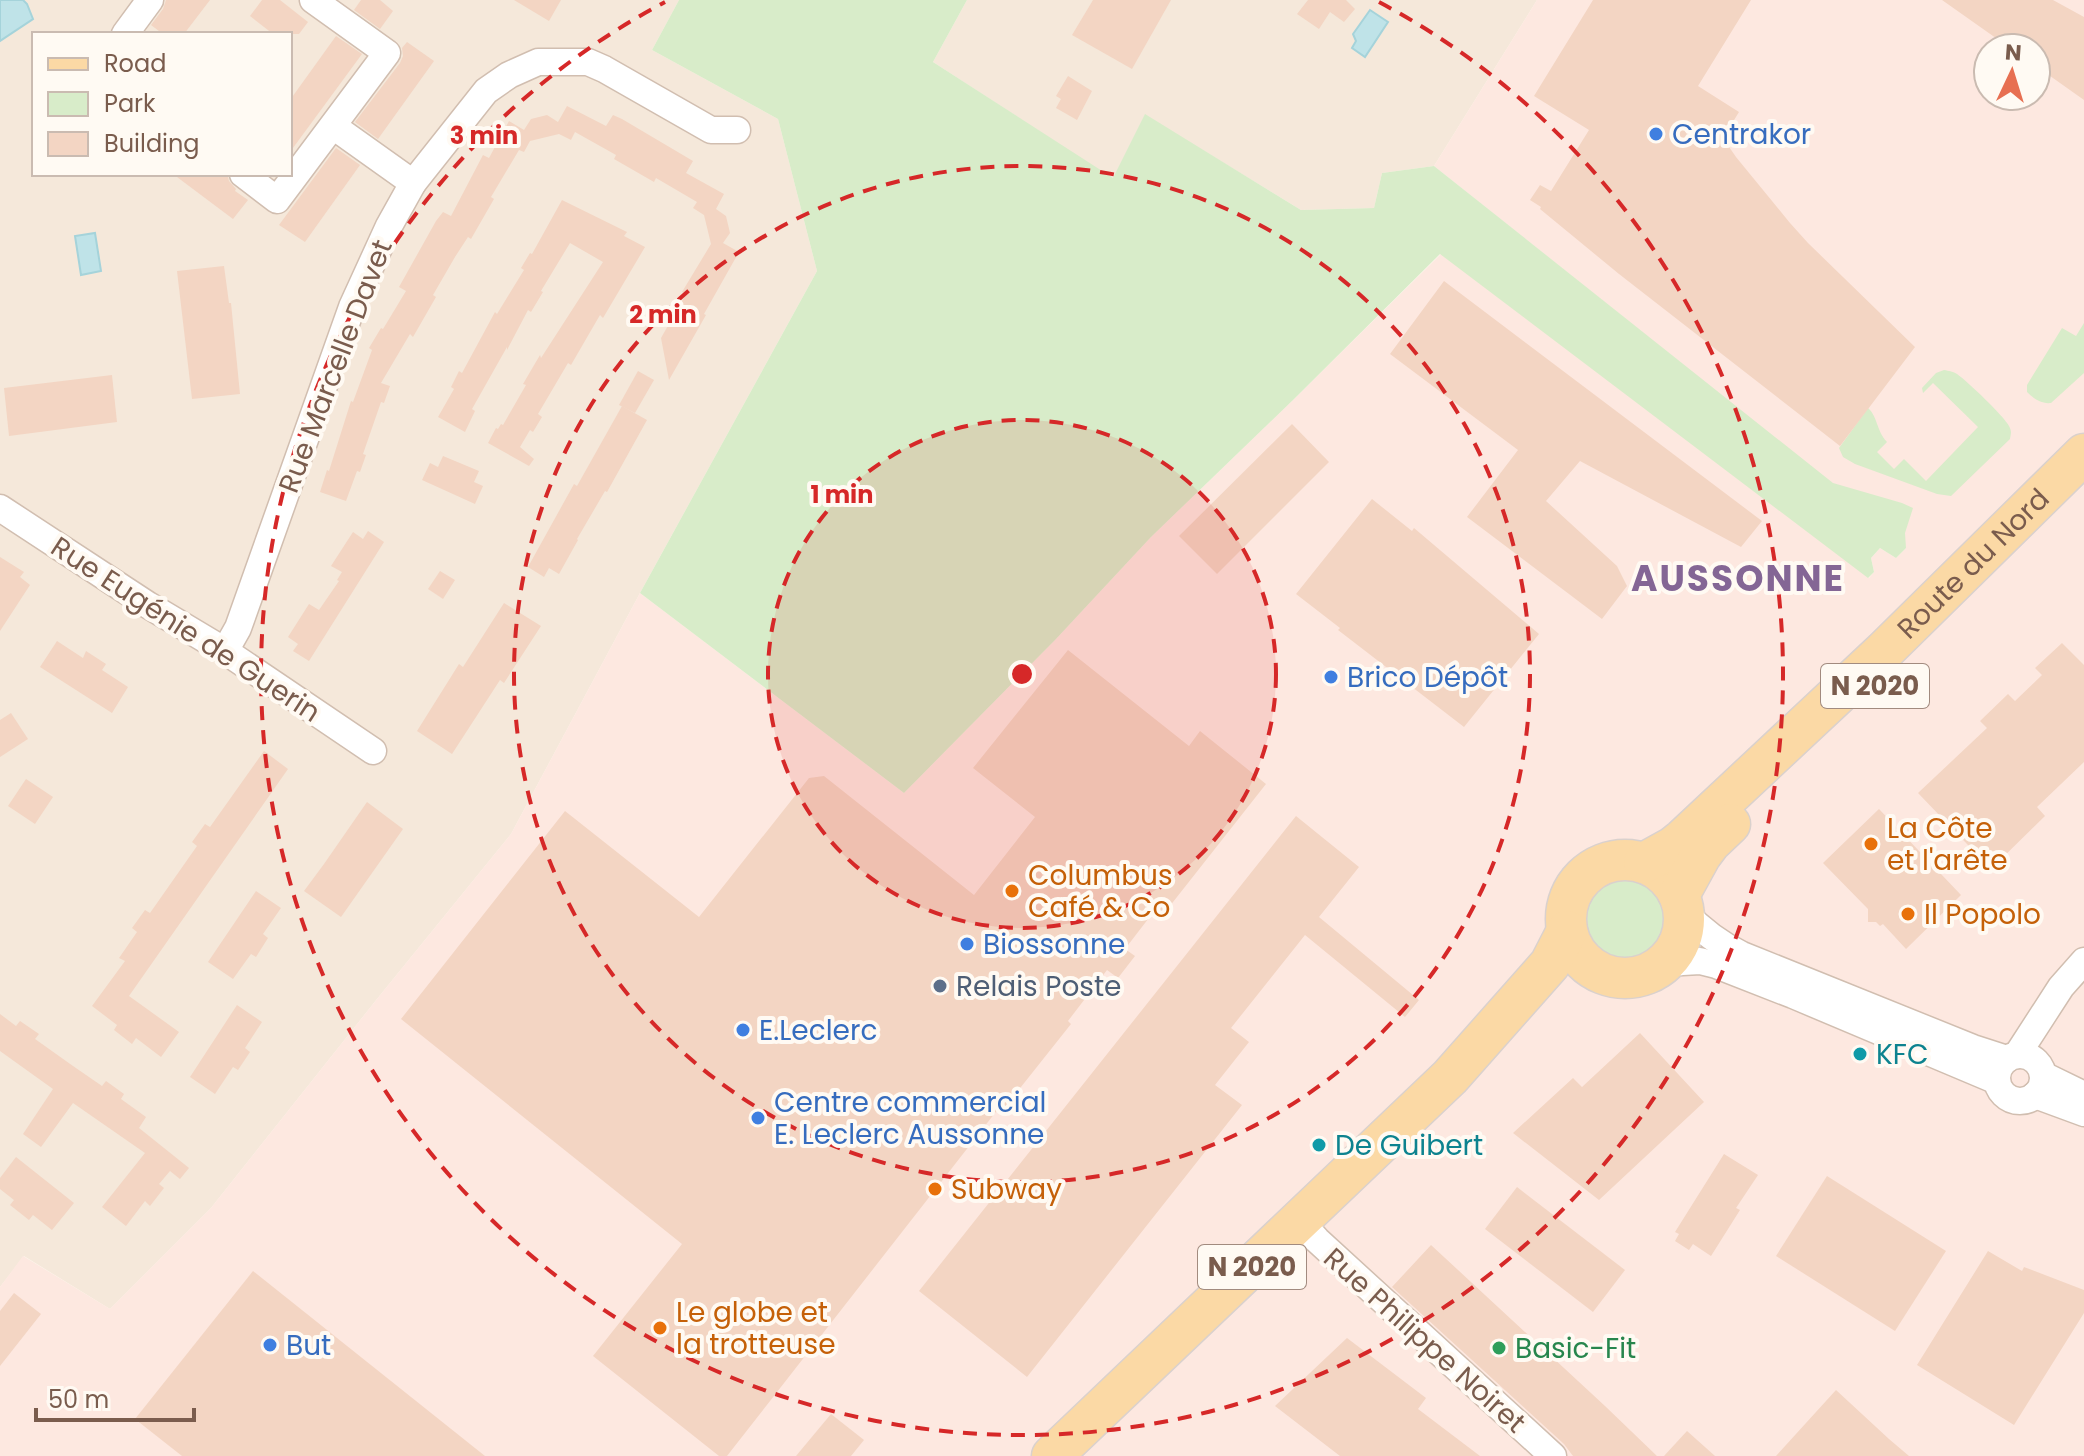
<svg xmlns="http://www.w3.org/2000/svg" width="2084" height="1456" font-family="Poppins,sans-serif">
<rect width="100%" height="100%" fill="#fdf6ec"/>
<g fill="#f5e8da" fill-rule="evenodd">
<path d="M0,0H679L652,50L778,119L817,271L640,593L511,834L377,999L211,1208L110,1309L24,1256L0,1287ZM34,34H290V174H34Z"/>
<polygon points="967,0 1537,0 1434,166 1382,173 1374,208 1301,210 1145,115 1113,179 933,62"/>
</g>
<path fill="#fde8e0" fill-rule="evenodd" d="M1537,0H2084V1456H0V1287L23,1256L110,1309L211,1208L377,999L511,834L640,593L904,793L1056,639L1151,537L1292,401L1441,254L1869,578L1874,572L1871,558L1880,548L1896,558L1906,548L1904,541L1434,166ZM1988,48H2036V96H1988Z"/>
<g fill="#d8ecc9">
<polygon points="679,0 967,0 933,62 1113,178 1145,114 1301,210 1374,208 1382,173 1434,166 1833,483 1902,503 1913,508 1905,533 1906,548 1896,558 1880,548 1871,558 1874,572 1868,578 1440,254 1292,401 1151,537 1056,639 904,793 640,593 817,271 778,119 652,50"/>
<path d="M2084,323V373L2051,403C2041,404 2034,399 2027,392V385L2062,328L2076,336Z"/>
<path d="M1944,370C1949,371 1952,371 1957,374C1967,381 2004,416 2009,426C2012,432 2011,433 2010,439L1951,496L1937,494L1855,464L1843,457L1839,448L1868,408C1878,417 1876,430 1887,442L1877,452L1894,469L1904,459L1926,481L1978,427L1933,383L1923,393L1922,388L1936,373Z"/>
<circle cx="1626" cy="919" r="47"/>
</g>
<g fill="#bfe3e8" stroke="#a5d3da" stroke-width="2">
<polygon points="0,0 23,0 27,4 33,19 0,41"/>
<polygon points="1370,10 1388,22 1365,57 1352,48 1356,41 1353,34"/>
<polygon points="95,233 101,271 81,275 75,236"/>
</g>
<g fill="#f3d5c3">
<polygon points="166,0 210,0 184,34 163,34 151,25 163,9"/>
<polygon points="262,0 280,0 308,22 299,34 273,34 250,16"/>
<polygon points="361,0 380,0 393,11 380,29 354,10"/>
<polygon points="514,0 561,0 549,21"/>
<polygon points="1093,0 1171,0 1132,69 1072,35"/>
<polygon points="1308,0 1346,0 1355,9 1344,22 1330,12 1319,29 1297,14"/>
<polygon points="1593,0 1751,0 1698,86 1739,112 1723,138 1736,157 1790,223 1808,243 1915,347 1840,446 1619,274 1540,209 1541,207 1530,200 1540,185 1551,191 1589,130 1534,96"/>
<polygon points="1942,0 2053,0 2084,17 2084,100 2036,66 2036,48 2010,48"/>
<polygon points="336,36 362,54 290,152 290,100"/>
<polygon points="407,42 434,61 378,139 355,122 400,63 403,56 402,48"/>
<polygon points="1068,76 1092,91 1077,120 1056,108 1061,99 1056,96"/>
<polygon points="567,106 606,126 613,115 622,119 693,161 686,173 724,194 716,209 726,216 730,233 723,243 739,252 704,314 706,315 669,380 661,338 686,294 682,292 711,244 704,215 693,208 697,202 656,178 654,182 614,159 616,155 575,132 571,140 559,134 530,141 524,152 519,150 491,197 494,199 471,239 468,237 455,257 433,295 436,297 413,337 410,334 381,383 390,386 384,403 381,402 363,454 366,455 360,472 357,471 346,501 320,492 327,470 329,471 351,401 353,402 372,350 369,348 381,328 383,329 406,291 399,287 436,221 443,212 451,216 483,155 489,158 509,121 524,130 531,119 547,115 558,122"/>
<polygon points="336,148 360,165 305,242 279,225"/>
<polygon points="173,174 227,174 229,181 236,189 235,191 248,200 233,219"/>
<polygon points="562,200 627,232 624,236 645,247 603,318 600,315 571,365 568,363 538,414 542,417 533,432 530,430 520,447 534,459 529,466 488,443 496,428 498,429 501,424 503,425 526,385 523,384 540,355 541,358 603,262 570,243 541,291 543,292 531,312 528,310 507,350 507,347 472,409 475,411 465,432 438,417 454,389 451,387 459,371 462,373 495,312 497,314 524,270 521,268 530,253 532,254"/>
<polygon points="224,266 229,303 231,303 240,394 192,399 177,271"/>
<polygon points="1444,281 1762,521 1741,547 1580,461 1546,501 1617,566 1627,586 1602,619 1467,517 1518,450 1390,354"/>
<polygon points="638,371 654,380 635,413 619,405"/>
<polygon points="112,375 117,422 9,436 4,388"/>
<polygon points="622,406 647,420 607,492 605,491 577,539 578,540 559,574 549,568 544,577 528,567 574,484 577,486"/>
<polygon points="1292,424 1329,462 1217,574 1179,536"/>
<polygon points="443,456 479,471 474,482 483,486 475,504 422,480 430,463 438,467"/>
<polygon points="1372,499 1412,531 1414,528 1539,634 1464,727 1338,630 1340,628 1296,594"/>
<polygon points="368,531 384,542 309,661 293,651 298,644 288,637 309,604 319,610 339,581 337,580 342,572 331,566 353,532 363,539"/>
<polygon points="0,557 24,572 20,577 30,585 0,631"/>
<polygon points="440,571 455,580 443,599 428,589"/>
<polygon points="504,603 541,626 504,683 500,680 452,754 417,731 459,664 463,667"/>
<polygon points="57,641 83,658 86,651 106,664 102,670 128,687 112,713 40,667"/>
<polygon points="2062,643 2084,665 2084,762 2037,807 2045,816 1991,869 1918,793 1987,728 1980,721 2008,694 2015,701 2042,675 2035,668"/>
<polygon points="1068,650 1189,746 1200,731 1266,784 1162,916 1155,910 1125,949 1135,956 1118,978 1107,970 1068,1021 1071,1024 1005,1107 1002,1104 727,1456 719,1456 593,1356 682,1244 401,1019 565,811 699,917 809,778 824,776 974,895 1035,817 973,768"/>
<polygon points="11,713 28,739 0,757 0,720"/>
<polygon points="264,751 288,769 129,996 179,1032 161,1057 136,1038 132,1044 114,1030 117,1025 92,1006 125,961 119,958 137,932 132,928 145,910 150,913 197,846 192,842 205,824 210,827"/>
<polygon points="26,779 53,797 35,824 8,806"/>
<polygon points="367,802 403,829 341,917 304,891 324,864"/>
<polygon points="1879,809 1961,895 1906,949 1883,924 1880,926 1876,922 1868,922 1868,909 1823,863"/>
<polygon points="1296,816 1359,867 1319,917 1419,1000 1405,1017 1305,935 1231,1028 1249,1042 1215,1085 1242,1105 1027,1377 919,1291"/>
<polygon points="256,891 281,908 263,934 268,938 256,957 251,954 233,979 208,962"/>
<polygon points="237,1005 262,1022 245,1048 250,1052 238,1070 233,1067 215,1094 190,1077"/>
<polygon points="0,1014 16,1026 20,1021 39,1034 35,1039 73,1066 102,1086 106,1081 124,1094 121,1099 146,1117 139,1128 189,1168 180,1179 170,1171 159,1184 164,1188 150,1206 145,1201 126,1226 102,1207 145,1153 73,1103 41,1147 23,1134 53,1089 0,1051"/>
<polygon points="1640,1033 1704,1102 1599,1200 1513,1133 1573,1078 1582,1087"/>
<polygon points="1724,1154 1758,1175 1736,1208 1740,1210 1711,1256 1693,1244 1689,1250 1675,1241 1679,1234 1675,1232"/>
<polygon points="16,1157 74,1203 52,1230 33,1215 29,1220 10,1205 14,1200 0,1189 0,1178"/>
<polygon points="1827,1176 1946,1251 1895,1331 1776,1256"/>
<polygon points="1517,1187 1625,1270 1593,1312 1485,1229"/>
<polygon points="1431,1245 1605,1406 1657,1456 1573,1456 1564,1444 1392,1287"/>
<polygon points="1988,1251 2022,1271 2024,1267 2084,1290 2084,1313 2014,1425 1917,1365"/>
<polygon points="253,1271 485,1456 182,1456 135,1419"/>
<polygon points="14,1293 41,1314 0,1366 0,1311"/>
<polygon points="1347,1338 1426,1398 1418,1409 1480,1456 1340,1456 1275,1406"/>
<polygon points="1836,1390 1889,1439 1909,1456 1776,1456"/>
<polygon points="831,1414 864,1440 851,1456 796,1456"/>
<polygon points="1687,1431 1715,1456 1664,1456"/>
</g>
<g fill="none" stroke-linecap="round" stroke-linejoin="round">
<g stroke="#d1beb0" stroke-width="29">
<g id="minor">
<polyline points="125,34 150,0"/>
<polyline points="333,126 413,183"/>
<polyline points="243,174 277,200 387,53 313,0"/>
<polyline points="0,508 148,605 225,651 373,751"/>
<polyline points="225,651 238,628 352,307 389,226 413,183 486,91 509,75 538,62 588,62 604,69 711,130 737,130"/>
<path d="M1684,912C1701,930 1719,944 1742,955L1973,1048L2007,1059"/>
<polyline points="1665,963 1700,961 1716,965 1793,995 1997,1081"/>
<polyline points="2017,1055 2061,987 2084,961"/>
<circle cx="2020" cy="1078" r="23"/>
<polyline points="2043,1075 2084,1095"/>
<polyline points="2035,1095 2084,1113"/>
<polyline points="1300,1221 1317,1240 1553,1456"/>
</g>
</g>
<g stroke="#dad1cd" stroke-width="43">
<g id="primary">
<circle cx="1625" cy="919" r="59"/>
<path id="s1" d="M1644,863L1673,847L1683,839L1884,651L2084,454"/>
<polyline points="1679,895 1701,855 1710,843 1730,824"/>
<polyline points="1052,1456 1450,1077 1550,964 1567,931"/>
</g>
</g>
<use href="#minor" stroke="#fff" stroke-width="26"/>
<use href="#primary" stroke="#fbd9a5" stroke-width="40"/>
</g>
<circle cx="1022" cy="674" r="254" fill="#d62828" fill-opacity=".12"/>
<g fill="none" stroke="#d62828" stroke-width="4" stroke-dasharray="14 10">
<circle cx="1022" cy="674" r="254"/>
<circle cx="1022" cy="674" r="508"/>
<path d="M1379 2A761 761 0 1 1 665 2"/>
</g>
<g fill="#3f7fe0" stroke="#fffaf3" stroke-width="3">
<circle cx="1656" cy="134" r="8"/>
<circle cx="1331" cy="677" r="8"/>
<circle cx="967" cy="944" r="8"/>
<circle cx="743" cy="1030" r="8"/>
<circle cx="758" cy="1118" r="8"/>
<circle cx="270" cy="1345" r="8"/>
</g>
<g fill="#e8710a" stroke="#fffaf3" stroke-width="3">
<circle cx="1871" cy="844" r="8"/>
<circle cx="1012" cy="891" r="8"/>
<circle cx="1908" cy="914" r="8"/>
<circle cx="935" cy="1189" r="8"/>
<circle cx="660" cy="1328" r="8"/>
</g>
<circle fill="#5c6f8a" stroke="#fffaf3" stroke-width="3" cx="940" cy="986" r="8"/>
<g fill="#0f9aa8" stroke="#fffaf3" stroke-width="3">
<circle cx="1860" cy="1054" r="8"/>
<circle cx="1319" cy="1145" r="8"/>
</g>
<circle fill="#2e9e5b" stroke="#fffaf3" stroke-width="3" cx="1499" cy="1348" r="8"/>
<g text-anchor="middle" stroke-width="8" stroke-linejoin="round" paint-order="stroke">
<g fill="#fffaf3" stroke="#a28b7f" stroke-width="2">
<rect x="1821" y="664" width="108" height="44" rx="6"/>
<rect x="1198" y="1245" width="108" height="44" rx="6"/>
</g>
<g font-size="26" font-weight="bold" fill="#7a5c4d">
<text x="1875" y="695">N 2020</text>
<text x="1252" y="1276">N 2020</text>
</g>
<g font-size="28" fill="#366cbe" stroke="#fffaf3" text-anchor="start">
<text x="1672" y="144">Centrakor</text>
<text x="1347" y="687">Brico Dépôt</text>
<text x="983" y="954">Biossonne</text>
<text x="759" y="1040">E.Leclerc</text>
<text x="774" y="1112">Centre commercial<tspan x="774" dy="32">E. Leclerc Aussonne</tspan></text>
<text x="286" y="1355">But</text>
</g>
<g font-size="28" fill="#7a5c4d" stroke="#fffaf3">
<text transform="translate(335 366) rotate(-69)" y="10">Rue Marcelle Davet</text>
<text dy="10" stroke="none"><textPath href="#s1" startOffset="446">Route du Nord</textPath></text>
<text transform="translate(186 629) rotate(33)" y="10">Rue Eugénie de Guerin</text>
<text transform="translate(1425 1340) rotate(42)" y="10">Rue Philippe Noiret</text>
</g>
<g font-size="28" fill="#c56008" stroke="#fffaf3" text-anchor="start">
<text x="1887" y="838">La Côte<tspan x="1887" dy="32">et l'arête</tspan></text>
<text x="1028" y="885">Columbus<tspan x="1028" dy="32">Café &amp; Co</tspan></text>
<text x="1924" y="924">Il Popolo</text>
<text x="951" y="1199">Subway</text>
<text x="676" y="1322">Le globe et<tspan x="676" dy="32">la trotteuse</tspan></text>
</g>
<g font-size="28" fill="#4e5e75" stroke="#fffaf3" text-anchor="start">
<text x="956" y="996">Relais Poste</text>
</g>
<g font-size="28" fill="#0d838f" stroke="#fffaf3" text-anchor="start">
<text x="1876" y="1064">KFC</text>
<text x="1335" y="1155">De Guibert</text>
</g>
<g font-size="28" fill="#27864d" stroke="#fffaf3" text-anchor="start">
<text x="1515" y="1358">Basic-Fit</text>
</g>
<g font-size="36" font-weight="bold" letter-spacing="2" fill="#846695" stroke="#fffaf3">
<text x="1738" y="591">AUSSONNE</text>
</g>
</g>
<circle cx="1022" cy="674" r="12" fill="#d62828" stroke="#fffaf3" stroke-width="4"/>
<g font-size="24" text-anchor="middle" font-weight="bold" fill="#d62828" stroke="#fffaf3" stroke-width="8" stroke-linejoin="round" paint-order="stroke">
<text x="484" y="144">3 min</text>
<text x="663" y="323">2 min</text>
<text x="842" y="503">1 min</text>
</g>
<rect x="32" y="32" width="260" height="144" fill="#fffaf3" stroke="#cabbb1" stroke-width="2"/>
<rect x="48" y="58" width="40" height="12" fill="#fbd9a5" stroke="#cabbb1" stroke-width="2"/>
<text x="104" y="72" font-size="24" fill="#7a5c4d">Road</text>
<rect x="48" y="92" width="40" height="24" fill="#d8ecc9" stroke="#cabbb1" stroke-width="2"/>
<text x="104" y="112" font-size="24" fill="#7a5c4d">Park</text>
<rect x="48" y="132" width="40" height="24" fill="#f3d5c3" stroke="#cabbb1" stroke-width="2"/>
<text x="104" y="152" font-size="24" fill="#7a5c4d">Building</text>
<g transform="translate(2012 72) rotate(4)"><circle r="38" fill="#fffaf3" stroke="#cabbb1" stroke-width="2"/>
<path d="M0-6L14 30L0 20L-14 30Z" fill="#e76f51"/>
<text y="-12" font-size="22" font-weight="bold" text-anchor="middle" fill="#7a5c4d">N</text>
</g>
<path d="M36 1408v12h158v-12" fill="none" stroke="#7a5c4d" stroke-width="4"/>
<text x="48" y="1408" font-size="24" fill="#7a5c4d" stroke="#fffaf3" stroke-width="6" paint-order="stroke">50 m</text>
</svg>
